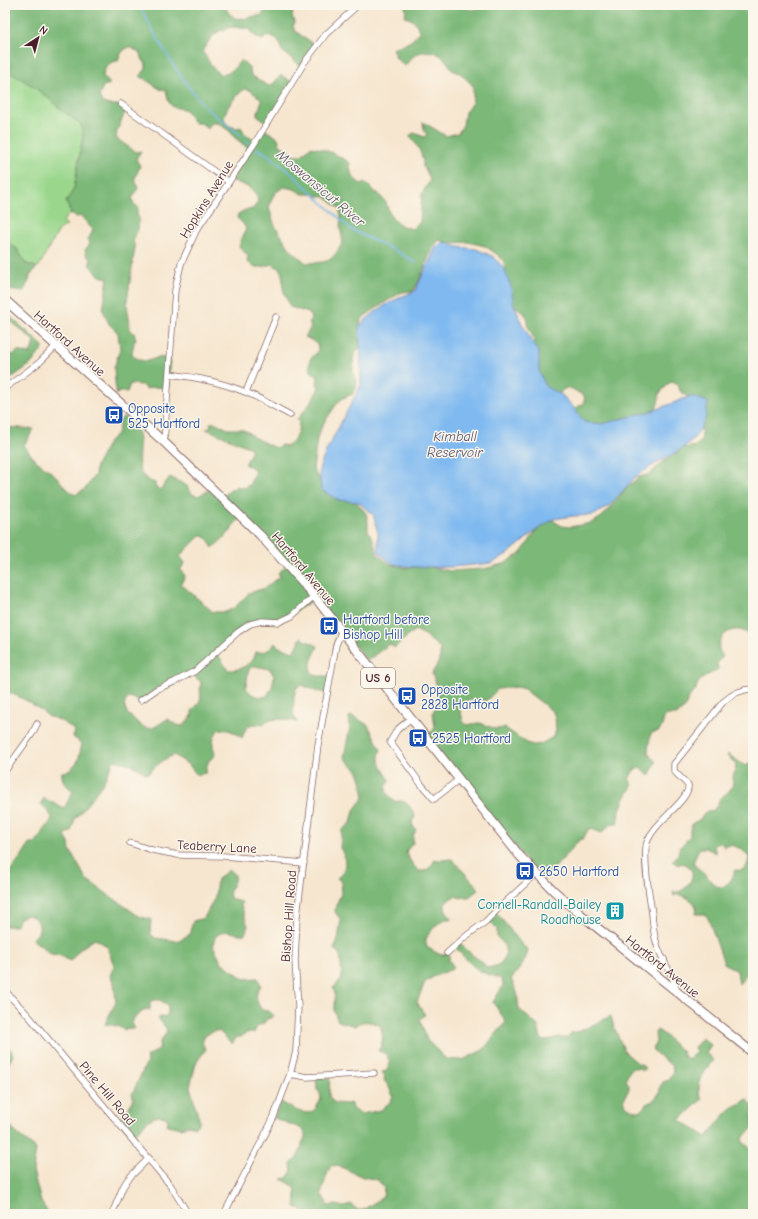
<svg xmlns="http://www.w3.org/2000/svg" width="758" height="1219" font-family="'Comic Neue',sans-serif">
<rect width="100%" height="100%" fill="#fbf7ec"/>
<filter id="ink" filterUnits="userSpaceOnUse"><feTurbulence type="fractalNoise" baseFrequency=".025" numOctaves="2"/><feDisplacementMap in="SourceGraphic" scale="8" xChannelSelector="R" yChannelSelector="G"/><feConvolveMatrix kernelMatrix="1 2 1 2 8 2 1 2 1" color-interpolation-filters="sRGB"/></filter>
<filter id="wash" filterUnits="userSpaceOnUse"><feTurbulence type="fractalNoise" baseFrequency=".012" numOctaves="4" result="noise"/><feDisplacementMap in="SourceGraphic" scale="16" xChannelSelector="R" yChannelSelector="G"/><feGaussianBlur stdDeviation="0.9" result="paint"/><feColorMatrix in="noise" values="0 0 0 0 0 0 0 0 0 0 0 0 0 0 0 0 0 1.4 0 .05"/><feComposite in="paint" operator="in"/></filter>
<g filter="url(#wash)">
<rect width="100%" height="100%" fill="#f6e6cf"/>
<polygon fill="#9ad78c" stroke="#727b5c" points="5,70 30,84 51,100 60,109 81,124 83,135 74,189 66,202 72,215 69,214 63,221 67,225 59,230 39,266 36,268 34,266 26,264 17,249 5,241"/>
<g fill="#7bb878" stroke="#626c52" fill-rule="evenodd">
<path d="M5,5H224C230,16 234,21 248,18C253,17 255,15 260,16L268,8L269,5H287L293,12L292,17L295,21L293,27L295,31L316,46L301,66L281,50C282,42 275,36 267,36L262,40L254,35L249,28C240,30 231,23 224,31L222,30C212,34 207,43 203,52L213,68L221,75C231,74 235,67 241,60L249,67L251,75L268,86L273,84L281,75L292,82L268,123L257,115L261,103V99L250,90L245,89C238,93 224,109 224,118C224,125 236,130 241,127L245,134L256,140L264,129L278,138L280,145L295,155H302L310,147C327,149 336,154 350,163C350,174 352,178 361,184L367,183L374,192L378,193L386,203L391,217L402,226L412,229L420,222L422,194L430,180L426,170L423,167C424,155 417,144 409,136L414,133L424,137L427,135L424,130L423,122L446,136L458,133L463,125L465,112L471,105L473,98V86L460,73L452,70C446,57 434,47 419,53C413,55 409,61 405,66L394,56L396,55L393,49C406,41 408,47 419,32C417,23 415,20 405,17L406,9L404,5H459L462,7L472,10L480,5H753V638C750,636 747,632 743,631C733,627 720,634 719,645C718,650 721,653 723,657L718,661L717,666L719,668C711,675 696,678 696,690L687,699V703L682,711L676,715H666C662,721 664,725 659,731L654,732L650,735C650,742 648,747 648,753L656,762L649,776L645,771L639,768L634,770L629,779L633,785C624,798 619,809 617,824L610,825L602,833L589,828L583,839H580L552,871L542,880L426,737L435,728L433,712L437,705L438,689L432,673C438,664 441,659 440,648L423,634L415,630L394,648L391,645L389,644L367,661L316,598L281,621L251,624L216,652L228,670C240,671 253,664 256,652C264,653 271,650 275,643L279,647L293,652L297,647L301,637L305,640L318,646L311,662V672L317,676H330L327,693L315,691L302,685L297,687C292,697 295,703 293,713L297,722C285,719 272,716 263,725C249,722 246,726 242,738C236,732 228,729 219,729C213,736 211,745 215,752L214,757L209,760L206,768V773L197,775L189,765L174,755C163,759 155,767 147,774L131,764L114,760L103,783L78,816L75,818L71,832L67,833L65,836L69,843L70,850L86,879L140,917L151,919L150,930L151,934L155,938L177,941L189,935L193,921L204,918L215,897L217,879L229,870L235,875C236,886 218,899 242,902L241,905L248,926L245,934C232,936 229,925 215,937L213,945L221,962L244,979L258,978L261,986C254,993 256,1003 262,1010L268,1011L271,1014L274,1015L273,1017L267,1019L263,1024L257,1026L254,1033H246L241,1037H237L232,1044L219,1031H213L205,1036L202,1043L206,1049L196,1063L190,1087L200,1122L195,1127L188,1125L182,1128L167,1125L168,1119C154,1109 140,1129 132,1137L117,1120L124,1114L134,1099L132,1094L147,1062L146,1056H149L159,1049L160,1042L167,1032L166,1028L158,1018L166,1016L168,1013V1006L160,1000H153L150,1003V1010L146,1009L134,1018L132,1023L135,1029L128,1028L124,1030L117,1026L105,1024L116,1002L114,982L110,976L114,966L107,946L95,939L81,948L70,961L61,956L51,954L32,939C50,926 30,910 22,917C19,919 17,923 16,926H5V874L10,871L23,854L29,844H33L36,842L51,821L52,817L47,810L41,804L44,798L64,809L73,791C66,785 61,781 62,772L69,771L78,761L82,744L73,737L75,732C72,726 55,717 49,717C40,708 18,694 5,692V429L6,427L34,429L24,445L34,459L56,476L64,486L75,495L85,489L95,475L96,466L110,440L117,434L119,426V421L124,416C130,420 136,427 138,434C143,452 129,475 155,483V487L160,490L170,477L187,486L192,494L198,496L212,488L223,497L230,489H233L236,486L245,488L250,484L255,471L250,466L245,465L251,452V448L206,429H209L211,426L210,423H216L228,429H241L248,432L253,437L271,446L276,448L281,445L287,446C295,442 299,431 299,422L297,420L311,402L319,388L317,383C320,374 314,375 310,370C309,367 310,362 310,359C324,348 318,343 305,337L311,327L309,323L311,318L309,313L290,307C288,301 284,294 283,288C282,277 285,270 272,264L263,267H256L247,262L248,256L239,246L246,229L244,225L237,218L238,214L245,210H249L254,208L258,201C256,187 242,185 231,180L250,150L233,136L231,132L218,123H211L208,129L201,123H195C190,119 190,114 186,111C181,107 178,109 174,107C168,105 167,95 166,90L160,89L140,76L146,69V64L143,60L140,53L130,47C123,49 120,54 118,61C110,60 103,69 103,76L110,84L103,86L99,96C106,112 116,99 126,110L117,131L116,138L134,151L137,152L141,151L136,159L140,166L135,178L138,188L132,199L134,204L138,207L137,215L139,218L138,229L133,241L135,248L127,301C127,311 130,319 130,329L134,333L136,339L134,342L132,354C140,363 147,362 156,358C160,357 166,358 170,359L168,388L154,387L146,389L142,385L130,384L127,392H119L116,395L114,368L120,349L118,333L109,324L103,310L108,278L100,276L89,265L91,260L87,256L85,250L90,244L88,240L93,230L81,216L77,217L72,215L66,202L74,189L83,135L81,124L60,109L51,100L30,84L5,70ZM284,187L294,189L303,194H310L325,197L339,208L341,217L340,227L343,242C331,263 330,262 306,263L290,249L275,226L269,208L272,198L276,192ZM439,240L449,243L468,242L485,246L498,255L504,262L510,300L515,306L524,313L528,319L527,324L535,341L531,347L546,398L553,403C566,383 567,385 585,397L583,404L574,409L592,435L645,428C651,417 660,407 659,394L671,381L678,384L680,391L699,406L702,438L699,443L696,446L683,448L663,462L650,474L639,477L627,487L602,517L591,523L570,527L562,526L552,520L546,522L537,530L521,553L504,564L495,566L484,569L450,571L425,566L408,568L390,564L377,554L373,539L368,531V522L366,513L359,505L354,501L325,489L313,469L317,438L323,424L338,402L343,398L353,394L356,388V382L353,373V359L354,355L364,341L363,328L359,326L362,318L387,301L402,292L413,291C424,275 426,255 439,240ZM243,517L288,565L278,573L280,576L265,588L249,593L234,608L226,612H213L181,584L185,575L180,570L185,563L180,556L201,535C207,538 210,541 212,547H214L231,531L234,524ZM255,666L270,669L274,676L272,687L267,696C259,699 251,695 246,688L248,672L250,668ZM192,674L201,682C198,697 206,697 192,711V716L183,726L177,725L167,719C156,726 149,734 138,723C134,719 133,717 128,715L124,705L127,699L130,697L138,701L142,700ZM517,687L524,689L552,711L555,716L556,731L553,737L541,744L533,745L527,743L505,728L496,729L480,723L466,725L463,721L460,708L463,702L471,700L486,701L498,689Z"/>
<polygon points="5,241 17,249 26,264 34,266 36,268 28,279 30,279 23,292 8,290 5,288"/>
<path d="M5,312L44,347L31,364L7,381L5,379V339C8,344 7,350 11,354L13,355L18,351L29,354L32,349L34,341L5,316Z"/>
<path d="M352,716L368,725L381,750C375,760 384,771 390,780C383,789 386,794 394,801C396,802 399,801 401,801C408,802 413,811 415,817L412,821L413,826L416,830L413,836V843L407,850L406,854L413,865L419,871C427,872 432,867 435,859L438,860L452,859L479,889L469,897H465L461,898L455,896C441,904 443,907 452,919C451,919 446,919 446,919C439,921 424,936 426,943C427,949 436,952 441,955L449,954V960L453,966L452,969L433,977L425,982L417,1002L425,1015L420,1020L427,1040L446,1059L462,1060L483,1050L506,1022L493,1002L503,986L502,980C498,976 490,976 484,973C472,967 464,957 455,947L460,943C468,953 479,959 488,968C491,967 496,966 498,965C509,958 507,943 497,938V929L489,921L496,912L523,946L528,949C527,960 518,971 511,979L517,992L519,1009L538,1026L541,1038L544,1041L559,1037L564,1038H566L571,1033L580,1031L611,1016L614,1027L624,1050L628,1055L639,1064H641L645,1068L643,1071L639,1068H632L627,1075L626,1080C627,1082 629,1084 629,1086C630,1095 617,1097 628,1107C633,1110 634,1111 640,1111L648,1103L653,1101L660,1092V1087L663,1082L669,1080L673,1072L672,1066L652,1050L656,1042L655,1033L657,1030L662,1033L682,1051L683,1056L689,1059L696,1051L694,1048L702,1038L711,1045L706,1053L713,1060C706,1070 693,1086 702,1099L680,1120L707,1137C715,1126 723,1116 733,1107C738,1104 743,1103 747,1099L753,1106L752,1115L753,1117V1128L745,1135L742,1141L752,1150L751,1154L753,1157V1214H324L322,1212L320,1214H306L301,1209L295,1207C296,1203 296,1191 295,1187L282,1179L287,1178L292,1171L291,1164L296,1159L302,1148V1143L305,1138V1133L300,1128L274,1118L281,1102C289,1106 305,1118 314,1110C317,1108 319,1102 321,1099L320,1093L317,1090L316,1077L330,1078L329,1096L334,1103L347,1104L350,1103L355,1111L362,1114L381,1110L390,1102L393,1096L389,1087L384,1080L385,1076L381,1072L387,1071L390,1062L385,1053L378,1051C384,1044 383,1032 380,1025C371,1022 363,1019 355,1026L338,1021C337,1018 335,1014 334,1011C333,1004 337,995 333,988L341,980L342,976L340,955L334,949L338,939L341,920L335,912L336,905L341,894L342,883L337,878C348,871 346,857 340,848L342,830L351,823L354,810L364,797C362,787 362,773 353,766C350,764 347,761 344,757L350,727L349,717ZM331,1165L341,1167L363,1177L378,1180L384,1188L383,1197L363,1210H358L351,1204C343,1209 343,1206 335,1205C332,1205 330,1206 327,1206L326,1201L321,1195L326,1177Z"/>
<path d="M728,754L745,766L750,764L753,760V965L739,984L737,971L724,963L708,918L704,914H696C699,902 687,897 678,894L674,896L673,892C684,895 701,874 687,865C684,863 681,863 678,865L672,861L678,855L679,849L690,836V829L693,823L699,820L707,811L714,810L718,803L720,798C727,794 736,786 732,778L735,772L736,764L727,756ZM722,843L724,847C732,842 746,850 749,858C748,867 744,872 735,870C734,875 733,877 730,881C719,894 712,882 705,874C700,869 696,868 693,863L698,850L701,848H706L716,853L714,847L717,844Z"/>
<polygon points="5,1042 11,1050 13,1055 7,1067 7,1077 5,1082"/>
<polygon points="5,1107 6,1119 15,1132 36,1149 33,1171 41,1202 49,1214 5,1214"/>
</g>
<path fill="#7fb9f0" stroke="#646c8e" d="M444,242L458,247L476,249L494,257L505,270L511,287L514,304L521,322L539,353V371L546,387L562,395L574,408L584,422L602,424L655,410L691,396L708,402L705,420L696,436L683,448L650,467L635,477L610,505L594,515L573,516L554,519L538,529L509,553L492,563L452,567H412L393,564L378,552V533L373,514L358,502L338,500L321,490L319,469L326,451L361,385V366L359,326C379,307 391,301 415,291L436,247Z"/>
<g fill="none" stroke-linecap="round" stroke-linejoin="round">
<g stroke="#7fb9f0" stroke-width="1.5">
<path d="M139,5C159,41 178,79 207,108C220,121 237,130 250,144"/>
<polyline points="256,148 268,155 293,175 352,230 398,252 416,263"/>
</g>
</g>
</g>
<g filter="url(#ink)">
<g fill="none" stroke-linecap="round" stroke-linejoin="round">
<g stroke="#866564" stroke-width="7">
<g id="minor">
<polyline points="121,104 229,182"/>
<path d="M169,374C195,377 221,382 245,392C260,398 275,407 290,415"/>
<polyline points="5,388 40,362 56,346"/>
<polyline points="246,392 276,317"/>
<polyline points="164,442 175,290 181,264 196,231 253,146 304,63 326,34 358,5"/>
<polyline points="141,700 157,689 174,682 195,671 238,632 250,624 262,621 279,622 292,616 314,596"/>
<polyline points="410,719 397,730 390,742 421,784 434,799 458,780"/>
<polyline points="5,771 32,734 37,724"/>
<polyline points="130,843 152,850 178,855 224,856 304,863"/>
<polyline points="447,953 465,937 485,922 500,907 537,873"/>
<polyline points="651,971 664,959"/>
<polyline points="5,991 28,1015 171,1186 188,1214"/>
<path d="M677,992C673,972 660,959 656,941C653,932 653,923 652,914C649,892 644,868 646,847C648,825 691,801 688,785L674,771V764L723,702C732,694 741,689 753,689"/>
<polyline points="290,1074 307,1077 374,1073"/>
<polyline points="112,1214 123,1187 128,1179 149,1158"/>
<polyline points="224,1214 273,1119 290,1074 296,1051 298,1006 295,961 297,916 318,745 336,645 341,632"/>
</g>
</g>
<g stroke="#866564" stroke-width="10">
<polyline id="highway" points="5,300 164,442 260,535 314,596 519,855 553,890 574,909 753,1053"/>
</g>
<use href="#minor" stroke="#fff" stroke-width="5.5"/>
<use href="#highway" stroke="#fff" stroke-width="8"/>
</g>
</g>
<defs>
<g id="bus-square" transform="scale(1)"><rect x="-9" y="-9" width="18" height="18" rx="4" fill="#1a4fb4" stroke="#fbf7ec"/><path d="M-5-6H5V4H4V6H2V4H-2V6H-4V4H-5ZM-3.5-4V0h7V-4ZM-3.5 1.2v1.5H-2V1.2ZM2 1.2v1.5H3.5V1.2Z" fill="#fff"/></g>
<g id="building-square" transform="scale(1)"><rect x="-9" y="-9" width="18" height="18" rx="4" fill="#0f9aa8" stroke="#fbf7ec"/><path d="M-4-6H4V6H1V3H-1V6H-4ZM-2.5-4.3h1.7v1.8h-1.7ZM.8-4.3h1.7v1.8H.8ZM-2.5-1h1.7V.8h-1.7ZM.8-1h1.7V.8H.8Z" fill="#fff"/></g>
</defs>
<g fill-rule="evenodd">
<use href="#bus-square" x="114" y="415"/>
<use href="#bus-square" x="329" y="626"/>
<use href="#bus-square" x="407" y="696"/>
<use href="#bus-square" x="418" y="738"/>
<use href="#bus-square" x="525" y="871"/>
<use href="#building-square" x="615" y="911"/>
</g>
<g text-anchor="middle" stroke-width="3" stroke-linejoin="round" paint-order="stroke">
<rect fill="#fbf7ec" stroke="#7f6065" stroke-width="1" x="361" y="668" width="34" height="20" rx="3"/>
<g font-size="12" font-weight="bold" fill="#4a1f2b">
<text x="378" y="682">US 6</text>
</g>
<g font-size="13" fill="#4a1f2b" stroke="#fbf7ec">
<text transform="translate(206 199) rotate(-58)" y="5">Hopkins Avenue</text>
<text transform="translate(70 343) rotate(42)" y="5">Hartford Avenue</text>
<text transform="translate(304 568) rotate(50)" y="5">Hartford Avenue</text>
<text transform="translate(217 846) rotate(3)" y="5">Teaberry Lane</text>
<text transform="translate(288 916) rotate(-86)" y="5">Bishop Hill Road</text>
<text transform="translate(663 966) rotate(39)" y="5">Hartford Avenue</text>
<text transform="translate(108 1093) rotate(50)" y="5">Pine Hill Road</text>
</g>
<g font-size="13" fill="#164399" stroke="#fbf7ec" text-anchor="start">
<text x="128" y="413">Opposite<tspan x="128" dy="15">525 Hartford</tspan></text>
<text x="343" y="624">Hartford before<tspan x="343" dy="15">Bishop Hill</tspan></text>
<text x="421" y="694">Opposite<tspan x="421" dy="15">2828 Hartford</tspan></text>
<text x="432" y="743">2525 Hartford</text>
<text x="539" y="876">2650 Hartford</text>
</g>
<g font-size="13" fill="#0d838f" stroke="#fbf7ec" text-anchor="end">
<text x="601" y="909">Cornell-Randall-Bailey<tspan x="601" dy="15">Roadhouse</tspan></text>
</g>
<g font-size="14" font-style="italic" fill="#5d5570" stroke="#fbf7ec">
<text transform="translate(321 188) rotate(40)" y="5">Moswansicut River</text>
<text x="455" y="441">Kimball<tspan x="455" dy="16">Reservoir</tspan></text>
</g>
</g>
<rect width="758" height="1219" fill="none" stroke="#fbf7ec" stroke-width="20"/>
<g transform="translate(38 38) rotate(36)" stroke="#fbf7ec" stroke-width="3" paint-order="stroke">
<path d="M0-3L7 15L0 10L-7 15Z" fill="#4a1f2b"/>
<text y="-6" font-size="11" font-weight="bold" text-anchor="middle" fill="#4a1f2b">N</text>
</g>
</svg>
